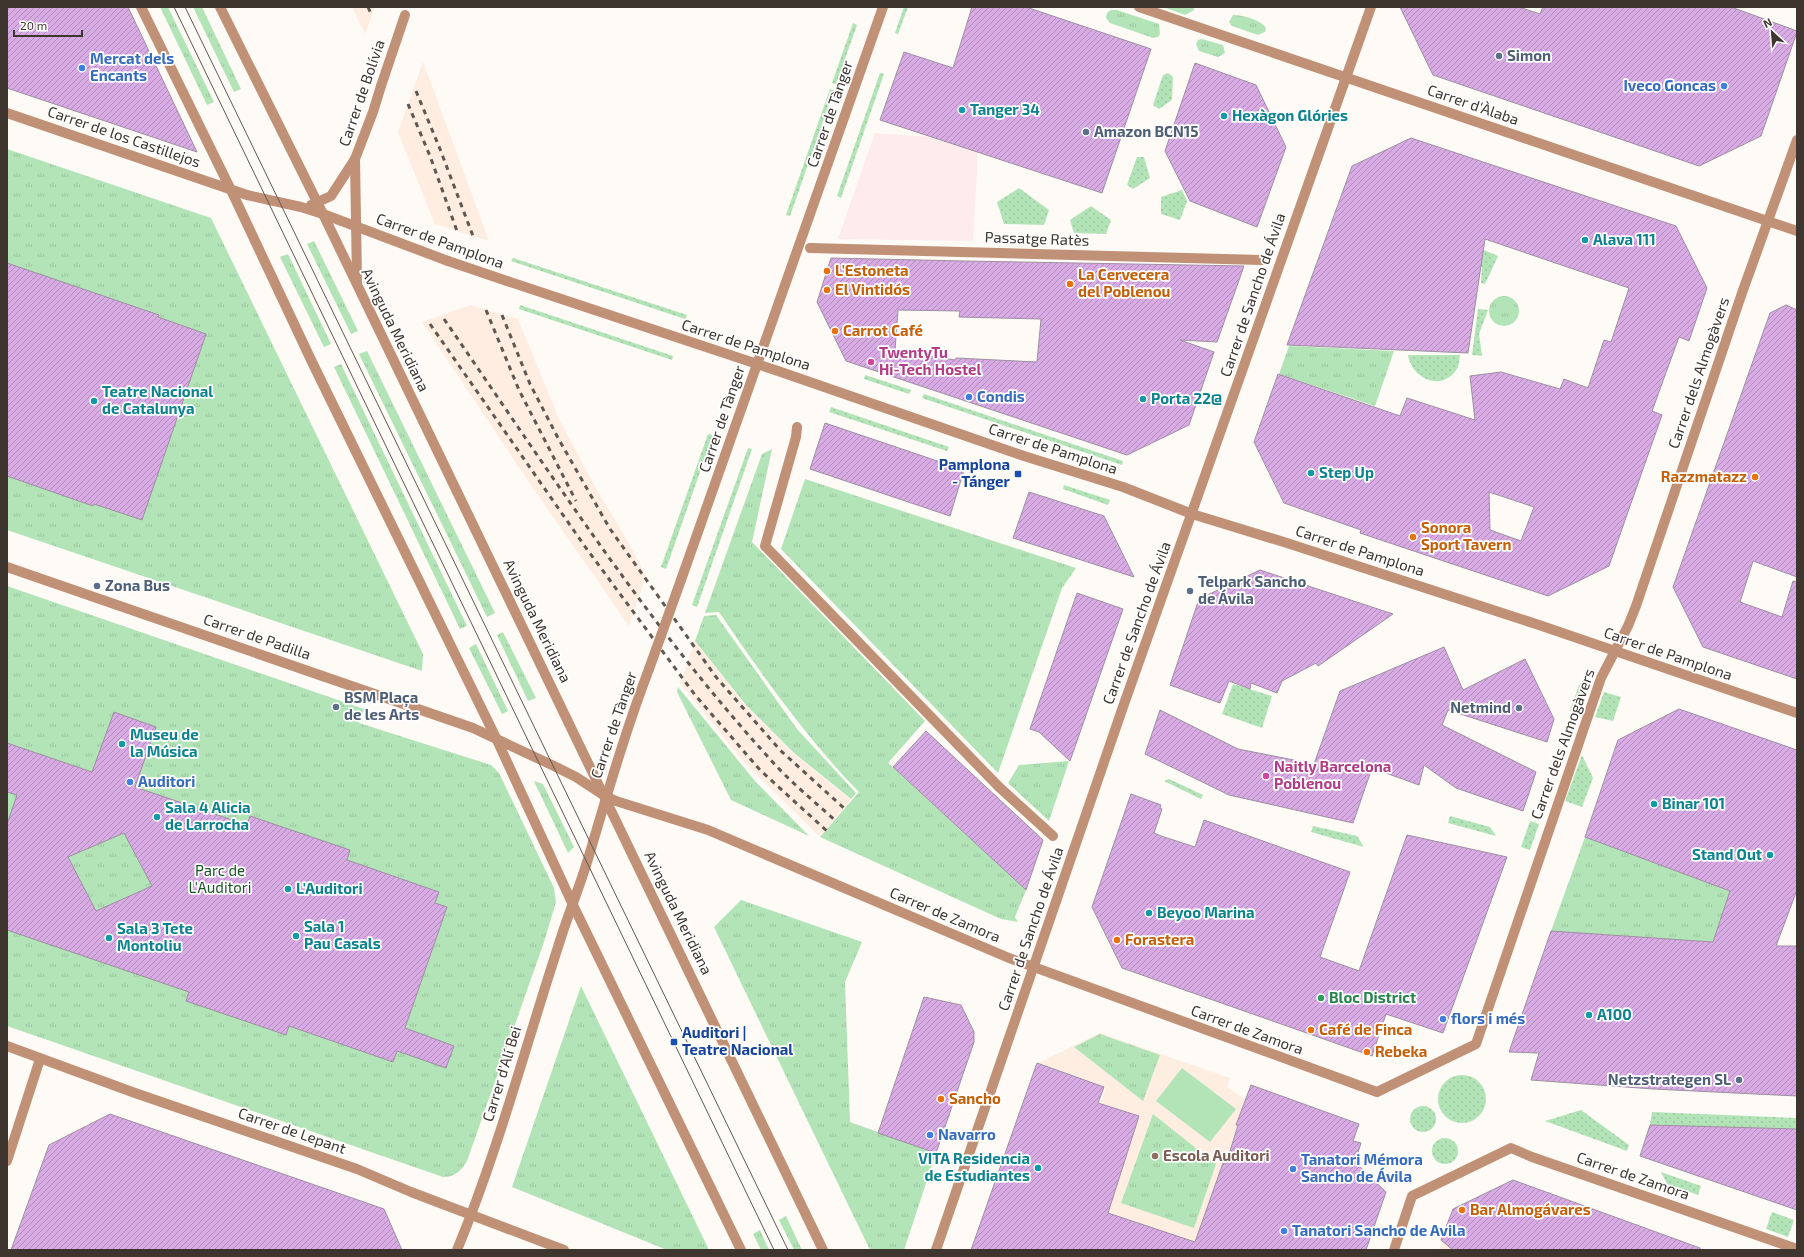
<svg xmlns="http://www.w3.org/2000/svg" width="1804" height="1257" font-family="'Exo 2',sans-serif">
<defs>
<pattern id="grass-tufts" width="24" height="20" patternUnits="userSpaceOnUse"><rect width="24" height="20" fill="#b3e4b8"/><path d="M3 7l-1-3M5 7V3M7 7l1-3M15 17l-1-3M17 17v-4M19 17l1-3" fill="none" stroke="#9bc49e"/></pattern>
<pattern id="garden-dots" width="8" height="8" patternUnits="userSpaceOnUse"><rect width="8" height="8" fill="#b3e4b8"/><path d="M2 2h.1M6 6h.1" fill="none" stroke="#9bc49e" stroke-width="1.8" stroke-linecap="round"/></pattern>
<pattern id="building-hatch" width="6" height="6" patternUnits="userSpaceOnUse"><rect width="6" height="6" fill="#d8abe4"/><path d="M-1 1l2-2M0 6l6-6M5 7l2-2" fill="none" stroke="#b08cb9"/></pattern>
</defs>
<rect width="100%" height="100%" fill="#fefaf6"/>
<g fill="#feede0">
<polygon points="352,7 375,7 365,34"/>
<polygon points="423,62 489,241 435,224 398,132"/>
<polygon points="470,305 518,319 559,419 595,487 627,540 646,576 629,626 528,481 422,322"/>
<polygon points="695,641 745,705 794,754 851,800 820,837 744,762 680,683"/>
<polygon points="1442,1241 1453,1250 1439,1250"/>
</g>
<polygon fill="#fdeceb" points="875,133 929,137 978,153 973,241 838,239"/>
<polygon fill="#fdeee1" points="1100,1033 1230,1078 1227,1087 1245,1099 1210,1213 1195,1250 1050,1250 1106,1087 1038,1063"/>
<g fill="url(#grass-tufts)">
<polygon points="160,7 168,7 214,102 207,105"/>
<polygon points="193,7 202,7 241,89 234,92"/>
<polygon points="1163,7 1194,7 1194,10 1185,15"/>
<polygon points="1111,10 1117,10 1159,24 1160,34 1158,37 1153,38 1110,23 1106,18 1107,13"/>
<path d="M1233,15C1243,15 1261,20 1266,28L1265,32L1258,35L1232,26L1229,22Z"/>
<polygon points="1202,39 1223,45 1225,53 1218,57 1199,51 1196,44 1198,40"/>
<polygon points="7,149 211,218 423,654 422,671 7,530"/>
<polygon points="314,241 358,331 351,334 307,244"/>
<polygon points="288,254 331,344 324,347 280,257"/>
<circle cx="1504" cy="311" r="15"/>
<polygon points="1289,346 1394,351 1375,406 1279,374"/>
<polygon points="367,351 495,613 487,617 359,354"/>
<polygon points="341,364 467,626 460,629 334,367"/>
<path d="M772,449L752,542L925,721L888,763L1026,890L1015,917L1018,922L1001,919L820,837L859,792C806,738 762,675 719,612L705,613L762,454Z"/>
<polygon points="805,479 1076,568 1062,588 998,773 781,549"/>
<path d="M7,586L364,709L359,723L491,765L499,773L554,888L556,902L544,942L467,1161C461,1171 455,1177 443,1177L7,1026Z"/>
<polygon points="716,615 797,729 856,793 851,799 794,753 746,705 695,641 704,616"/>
<polygon points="503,632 536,698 528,701 497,635"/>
<polygon points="476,644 508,711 502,714 469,648"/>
<polygon points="678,687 755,781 809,836 731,800 677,692"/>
<polygon points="1069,761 1049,821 1008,783 1019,765"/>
<polygon points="534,781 543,784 574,847 568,853"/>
<polygon points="1585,837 1730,891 1713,942 1551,931"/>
<polygon points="741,900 862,942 845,982 850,1122 936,1153 904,1250 870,1250 714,927"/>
<polygon points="581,986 709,1250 667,1250 512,1187"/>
<polygon points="1100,1034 1160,1055 1143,1101 1074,1047"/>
<polygon points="1153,1114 1216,1164 1194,1228 1121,1203"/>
<polygon points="786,1216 802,1250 794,1250 779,1220"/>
<polygon points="760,1230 769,1250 761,1250 753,1234"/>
</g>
<g fill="url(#garden-dots)">
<polygon points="904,7 908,7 898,34 895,33"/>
<polygon points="853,23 857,25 836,84 832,83"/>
<polygon points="880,73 884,74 841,198 837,196"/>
<polygon points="1168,73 1173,77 1172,100 1159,109 1153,105 1163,75"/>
<polygon points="830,89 834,90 790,216 786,215"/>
<polygon points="1137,157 1144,157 1150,178 1133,189 1127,185"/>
<polygon points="1019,188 1049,210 1044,225 1004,224 997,202"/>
<polygon points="1182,190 1187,201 1180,220 1161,214 1161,197"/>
<polygon points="1091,206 1111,220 1106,234 1074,233 1070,220"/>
<polygon points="1477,247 1498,256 1485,284 1481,283 1482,267 1475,264"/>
<polygon points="513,258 687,315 685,319 511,261"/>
<polygon points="520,305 673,356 672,360 519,309"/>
<polygon points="1478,309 1488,310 1479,334 1482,356 1472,355"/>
<path d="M1408,355H1460C1459,359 1459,364 1458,367C1444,393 1412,380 1408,355Z"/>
<polygon points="865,375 911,390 909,394 864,379"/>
<polygon points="924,394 1123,461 1122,465 922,398"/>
<polygon points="831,407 949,447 947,451 829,412"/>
<polygon points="708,434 713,435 666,569 661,567"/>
<polygon points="748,448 752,449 697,607 692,605"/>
<polygon points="1064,485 1110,500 1108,505 1063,489"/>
<polygon points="1580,683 1588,686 1578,714 1570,710"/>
<polygon points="1233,684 1272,696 1262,728 1222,714"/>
<polygon points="1604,692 1621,697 1613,721 1595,717"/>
<polygon points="1582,755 1593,778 1582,807 1565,801"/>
<polygon points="1169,779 1203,795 1201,799 1164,781"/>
<polygon points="1450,816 1490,827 1496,836 1448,823"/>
<polygon points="1530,821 1539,824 1530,850 1521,847"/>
<polygon points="1313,826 1357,836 1364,847 1311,832"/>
<circle cx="1462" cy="1099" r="24"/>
<circle cx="1423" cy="1119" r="13"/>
<polygon points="1581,1110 1629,1145 1627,1151 1545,1121"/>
<polygon points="1652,1112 1797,1118 1797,1129 1650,1125"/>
<circle cx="1445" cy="1151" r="13"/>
<polygon points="1661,1172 1701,1186 1698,1195 1667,1184"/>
<polygon points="1772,1212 1794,1220 1788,1237 1766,1229"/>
</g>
<polygon fill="#b3e4b8" points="1182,1068 1236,1109 1210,1142 1156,1101"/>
<g fill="url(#building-hatch)" stroke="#9e8fa2" fill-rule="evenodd">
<polygon points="7,7 128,7 197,152 7,88"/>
<polygon points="972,7 1026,7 1151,49 1102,193 880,120 904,52 953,68"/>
<polygon points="1400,7 1519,7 1540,14 1543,7 1731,7 1797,31 1797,32 1761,136 1699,166 1433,75"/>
<polygon points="1195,63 1256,85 1286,147 1257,227 1190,201 1165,151"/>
<path d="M1411,138L1676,226L1707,288L1689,341L1679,337L1652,411L1662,415L1609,566L1548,596L1360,533L1361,530L1284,503L1254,442L1278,374L1400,416L1407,398L1475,420L1470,376L1501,372L1560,389L1564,379L1588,388L1604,340L1611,342L1629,288L1485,239L1468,353L1287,345L1352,166ZM1489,492L1534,507L1521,541L1490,530Z"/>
<path d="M831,258L964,261L1244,266L1217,342L1180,340L1214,352L1189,425L1127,455L846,361L817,302ZM898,310L960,311L959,317L1041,319L1037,362L956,358L955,360L895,350Z"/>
<polygon points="7,263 159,315 158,317 206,334 142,520 94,504 93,506 7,476"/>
<polygon points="1786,305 1797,310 1797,577 1753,561 1740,602 1782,617 1793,581 1797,582 1797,679 1703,647 1673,587 1770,313"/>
<polygon points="825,423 964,470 950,516 810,469"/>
<polygon points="1029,492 1104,516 1134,577 1013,538"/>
<polygon points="1260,570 1393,614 1318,666 1316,663 1282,681 1277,693 1251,683 1250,689 1229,681 1220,703 1170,685 1199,599"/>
<polygon points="1077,593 1123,609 1070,761 1039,732 1030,729"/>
<polygon points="1444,647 1463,690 1525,659 1554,719 1547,742 1448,710 1442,725 1536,772 1523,811 1456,788 1424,765 1419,785 1372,768 1353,823 1229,795 1145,754 1160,710 1238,749 1314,764 1340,691"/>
<polygon points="1679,709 1797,750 1797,890 1776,946 1797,946 1797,1096 1653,1089 1531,1080 1539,1053 1509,1052 1551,931 1713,942 1730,891 1585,837 1618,740"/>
<path d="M114,712L156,727L135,787L247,825L250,816L350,850L347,860L439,892L435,903L447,907L405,1028L454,1046L446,1068L397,1051L393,1062L289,1026L286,1035L186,1001L189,992L7,930V824L17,795L7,792V743L92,772ZM124,833L152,886L96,911L68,857Z"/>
<polygon points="926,731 1043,840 1026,890 893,767"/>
<polygon points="1131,794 1161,805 1160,808 1162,809 1154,833 1161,836 1195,847 1204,820 1350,872 1320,957 1359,971 1407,835 1507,857 1443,1033 1386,1014 1372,1056 1122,968 1092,907"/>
<polygon points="924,997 961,1005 974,1032 974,1042 936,1153 878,1133"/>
<polygon points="1037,1063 1104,1087 1098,1103 1139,1116 1108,1213 1195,1242 1223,1163 1226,1164 1238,1125 1236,1125 1251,1085 1359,1124 1353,1141 1361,1143 1355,1162 1386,1192 1366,1250 971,1250"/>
<polygon points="110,1114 384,1209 402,1250 11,1250 49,1145"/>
<polygon points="1650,1125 1797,1129 1797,1210 1640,1156"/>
<polygon points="1513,1180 1700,1248 1700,1250 1453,1250 1441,1240 1453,1209"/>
</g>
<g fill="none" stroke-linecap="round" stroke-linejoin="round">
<g stroke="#c09177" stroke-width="10">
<polyline points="141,7 231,190 312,362 496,738 573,905 741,1250"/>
<polyline points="220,7 323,214 823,1250"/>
<polyline points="1139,7 1797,231"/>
<polyline points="7,113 247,195 301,207 323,214 448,261"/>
<polyline points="311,205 331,196 355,159"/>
<polyline points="810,248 1262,260"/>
<polyline points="507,281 778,371 1024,456 1123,487 1192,514 1287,543 1539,625 1797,713"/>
<polyline points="357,282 355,159 373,112 381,86"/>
<polyline points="797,427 796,437 765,546 999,787 1053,836"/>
<polyline points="7,567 473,728 554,766 576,777 605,796 616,801 708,830 1009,958 1377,1092 1476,1044 1601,678 1628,626 1636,606 1742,293 1797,140"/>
<polyline points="681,580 883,7"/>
<polyline points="7,1046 135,1093 357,1169 411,1192 564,1250"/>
<polyline points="7,1161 40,1059"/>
<path d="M457,1250C498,1151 525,1048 558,947C567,917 579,889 588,859C607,795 625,732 649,669"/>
<polyline points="936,1250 1124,704 1371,7"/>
<polyline points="1394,1250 1412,1196 1511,1148 1532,1157 1797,1249"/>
</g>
<g stroke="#5f5852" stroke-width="1">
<polyline points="174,7 774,1250"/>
<polyline points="185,7 788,1250"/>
</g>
<g stroke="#5f5852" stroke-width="3" stroke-dasharray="5 5" stroke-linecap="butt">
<polyline points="368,7 372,16"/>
<polyline points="416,91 440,149 473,236"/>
<polyline points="408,104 430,156 457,231"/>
<polyline points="486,310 519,390 576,501"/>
<polyline points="502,315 530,384 558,438 610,529 716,677 780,750 846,810"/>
<path d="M444,319C547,468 647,624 769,758C789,781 814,801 837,822"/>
<polyline points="430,324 586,548 695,695 760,770 828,832"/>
</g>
<g stroke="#c09177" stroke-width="10">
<polyline points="381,86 405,15"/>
<polyline points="448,261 507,281"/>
<polyline points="649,669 681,580"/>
</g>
</g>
<g fill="#5c6f8a" stroke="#fff" stroke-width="1.5">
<circle cx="1499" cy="56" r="4"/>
<circle cx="1086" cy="132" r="4"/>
<circle cx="97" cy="586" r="4"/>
<circle cx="1190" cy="591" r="4"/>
<circle cx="336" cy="707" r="4"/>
<circle cx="1519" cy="708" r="4"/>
<circle cx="1739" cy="1080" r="4"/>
</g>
<g fill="#3f7fe0" stroke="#fff" stroke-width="1.5">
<circle cx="82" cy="68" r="4"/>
<circle cx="1724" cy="86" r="4"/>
<circle cx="969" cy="397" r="4"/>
<circle cx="130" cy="782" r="4"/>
<circle cx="1443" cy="1019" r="4"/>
<circle cx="930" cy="1135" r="4"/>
<circle cx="1293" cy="1169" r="4"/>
<circle cx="1284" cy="1231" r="4"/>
</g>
<g fill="#0f9aa8" stroke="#fff" stroke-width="1.5">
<circle cx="962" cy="110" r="4"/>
<circle cx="1224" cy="116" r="4"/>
<circle cx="1585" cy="240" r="4"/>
<circle cx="1143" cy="399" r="4"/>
<circle cx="94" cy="401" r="4"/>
<circle cx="1311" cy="473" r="4"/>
<circle cx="122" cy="744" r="4"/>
<circle cx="1654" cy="804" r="4"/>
<circle cx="157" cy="817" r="4"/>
<circle cx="1770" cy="855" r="4"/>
<circle cx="288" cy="889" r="4"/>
<circle cx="1149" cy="913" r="4"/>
<circle cx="296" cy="936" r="4"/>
<circle cx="109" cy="938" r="4"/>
<circle cx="1589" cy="1015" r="4"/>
<circle cx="1038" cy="1168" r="4"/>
</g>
<g fill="#e8710a" stroke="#fff" stroke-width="1.5">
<circle cx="827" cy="271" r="4"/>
<circle cx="1070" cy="284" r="4"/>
<circle cx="827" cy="290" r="4"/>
<circle cx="835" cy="331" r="4"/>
<circle cx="1755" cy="477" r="4"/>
<circle cx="1413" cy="537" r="4"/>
<circle cx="1117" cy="940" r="4"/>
<circle cx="1311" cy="1030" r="4"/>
<circle cx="1367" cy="1052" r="4"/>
<circle cx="941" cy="1099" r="4"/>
<circle cx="1462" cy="1210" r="4"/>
</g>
<g fill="#d1479c" stroke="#fff" stroke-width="1.5">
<circle cx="871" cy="362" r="4"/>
<circle cx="1266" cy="776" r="4"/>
</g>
<g fill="#1a4fb4" stroke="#fff" stroke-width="1.5">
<rect x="1014" y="470" width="8" height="8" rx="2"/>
<rect x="670" y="1038" width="8" height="8" rx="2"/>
</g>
<circle fill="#2e9e5b" stroke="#fff" stroke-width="1.5" cx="1321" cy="998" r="4"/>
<circle fill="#8d6e63" stroke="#fff" stroke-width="1.5" cx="1155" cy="1156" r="4"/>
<g text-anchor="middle" stroke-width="3.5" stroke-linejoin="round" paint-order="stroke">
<g font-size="15" font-weight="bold" fill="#4e5e75" stroke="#fff" text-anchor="start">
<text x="1507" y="61">Simon</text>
<text x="1094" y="137">Amazon BCN15</text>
<text x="1198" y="587">Telpark Sancho<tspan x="1198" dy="17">de Ávila</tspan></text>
<text x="105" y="591">Zona Bus</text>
<text x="344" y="703">BSM Plaça<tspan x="344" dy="17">de les Arts</tspan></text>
<text x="1511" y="713" text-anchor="end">Netmind</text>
<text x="1731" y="1085" text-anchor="end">Netzstrategen SL</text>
</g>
<g font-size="15" font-weight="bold" fill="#366cbe" stroke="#fff" text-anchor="start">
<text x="90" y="64">Mercat dels<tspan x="90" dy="17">Encants</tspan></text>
<text x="1716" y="91" text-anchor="end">Iveco Goncas</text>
<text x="977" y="402">Condis</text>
<text x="138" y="787">Auditori</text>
<text x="1451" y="1024">flors i més</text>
<text x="938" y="1140">Navarro</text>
<text x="1301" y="1165">Tanatori Mémora<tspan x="1301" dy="17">Sancho de Ávila</tspan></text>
<text x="1292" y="1236">Tanatori Sancho de Avila</text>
</g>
<g font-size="15" fill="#3d352e" stroke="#fff">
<text transform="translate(362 93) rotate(-71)" y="5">Carrer de Bolívia</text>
<text transform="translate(1473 105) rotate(19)" y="5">Carrer d'Àlaba</text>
<text transform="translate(830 114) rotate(-71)" y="5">Carrer de Tànger</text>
<text transform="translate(124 137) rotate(19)" y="5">Carrer de los Castillejos</text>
<text transform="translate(1037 239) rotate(2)" y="5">Passatge Ratès</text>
<text transform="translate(440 241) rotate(20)" y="5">Carrer de Pamplona</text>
<text transform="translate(1253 295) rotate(-71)" y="5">Carrer de Sancho de Ávila</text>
<text transform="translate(395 330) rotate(64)" y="5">Avinguda Meridiana</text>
<text transform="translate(746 345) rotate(18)" y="5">Carrer de Pamplona</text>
<text transform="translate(1699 373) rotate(-71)" y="5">Carrer dels Almogàvers</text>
<text transform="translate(722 419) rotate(-71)" y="5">Carrer de Tànger</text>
<text transform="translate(1053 449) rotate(18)" y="5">Carrer de Pamplona</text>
<text transform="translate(1360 551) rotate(18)" y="5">Carrer de Pamplona</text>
<text transform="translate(537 621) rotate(64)" y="5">Avinguda Meridiana</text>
<text transform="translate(1137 623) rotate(-70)" y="5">Carrer de Sancho de Ávila</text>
<text transform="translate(257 637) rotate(19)" y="5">Carrer de Padilla</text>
<text transform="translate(1668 654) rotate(19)" y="5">Carrer de Pamplona</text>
<text transform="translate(614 725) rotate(-71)" y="5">Carrer de Tànger</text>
<text transform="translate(1563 744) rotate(-70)" y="5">Carrer dels Almogàvers</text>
<text transform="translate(678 913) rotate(64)" y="5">Avinguda Meridiana</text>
<text transform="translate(945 915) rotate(23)" y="5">Carrer de Zamora</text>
<text transform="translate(1031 929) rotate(-71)" y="5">Carrer de Sancho de Ávila</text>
<text transform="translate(1247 1030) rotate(20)" y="5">Carrer de Zamora</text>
<text transform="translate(502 1074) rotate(-73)" y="5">Carrer d'Alí Bei</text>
<text transform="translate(292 1131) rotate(19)" y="5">Carrer de Lepant</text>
<text transform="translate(1633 1176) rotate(19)" y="5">Carrer de Zamora</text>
</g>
<g font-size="15" font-weight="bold" fill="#0d838f" stroke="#fff" text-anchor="start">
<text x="970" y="115">Tanger 34</text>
<text x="1232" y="121">Hexàgon Glóries</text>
<text x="1593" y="245">Alava 111</text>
<text x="102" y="397">Teatre Nacional<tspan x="102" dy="17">de Catalunya</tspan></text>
<text x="1151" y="404">Porta 22@</text>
<text x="1319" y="478">Step Up</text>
<text x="130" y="740">Museu de<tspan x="130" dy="17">la Música</tspan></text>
<text x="1662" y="809">Binar 101</text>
<text x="165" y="813">Sala 4 Alicia<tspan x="165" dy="17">de Larrocha</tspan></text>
<text x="1762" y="860" text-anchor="end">Stand Out</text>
<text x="296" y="894">L'Auditori</text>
<text x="1157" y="918">Beyoo Marina</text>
<text x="304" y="932">Sala 1<tspan x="304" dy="17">Pau Casals</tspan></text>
<text x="117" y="934">Sala 3 Tete<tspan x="117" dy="17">Montoliu</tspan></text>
<text x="1597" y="1020">A100</text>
<text x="1030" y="1164" text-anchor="end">VITA Residencia<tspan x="1030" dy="17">de Estudiantes</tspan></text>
</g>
<g font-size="15" font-weight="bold" fill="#c56008" stroke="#fff" text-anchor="start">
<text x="835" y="276">L'Estoneta</text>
<text x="1078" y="280">La Cervecera<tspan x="1078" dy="17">del Poblenou</tspan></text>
<text x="835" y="295">El Vintidós</text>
<text x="843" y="336">Carrot Café</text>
<text x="1747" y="482" text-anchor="end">Razzmatazz</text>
<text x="1421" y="533">Sonora<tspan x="1421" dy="17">Sport Tavern</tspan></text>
<text x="1125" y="945">Forastera</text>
<text x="1319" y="1035">Café de Finca</text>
<text x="1375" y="1057">Rebeka</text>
<text x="949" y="1104">Sancho</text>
<text x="1470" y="1215">Bar Almogávares</text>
</g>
<g font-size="15" font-weight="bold" fill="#b23c85" stroke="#fff" text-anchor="start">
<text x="879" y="358">TwentyTu<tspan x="879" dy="17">Hi-Tech Hostel</tspan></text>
<text x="1274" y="772">Naitly Barcelona<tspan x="1274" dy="17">Poblenou</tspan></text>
</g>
<g font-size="15" font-weight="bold" fill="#164399" stroke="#fff" text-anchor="end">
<text x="1010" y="470">Pamplona<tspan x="1010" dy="17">- Tánger</tspan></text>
<text x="682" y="1038" text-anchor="start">Auditori |<tspan x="682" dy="17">Teatre Nacional</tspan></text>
</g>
<g font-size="15" fill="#185425" stroke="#fff">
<text x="220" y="876">Parc de<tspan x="220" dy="17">L'Auditori</tspan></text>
</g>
<g font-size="15" font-weight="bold" fill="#27864d" stroke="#fff" text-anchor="start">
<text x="1329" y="1003">Bloc District</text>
</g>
<g font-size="15" font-weight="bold" fill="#785e54" stroke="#fff" text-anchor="start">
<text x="1163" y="1161">Escola Auditori</text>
</g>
</g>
<rect width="1804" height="1257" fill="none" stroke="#3d352e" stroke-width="16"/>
<g transform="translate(1772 32) rotate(334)" stroke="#ffffff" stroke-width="3" paint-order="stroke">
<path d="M0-3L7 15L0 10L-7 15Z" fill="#3d352e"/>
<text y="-6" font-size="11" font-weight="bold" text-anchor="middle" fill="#3d352e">N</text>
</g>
<path d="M14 30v6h68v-6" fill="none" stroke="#3d352e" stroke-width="2"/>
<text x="20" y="30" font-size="12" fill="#3d352e" stroke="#ffffff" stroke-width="3" paint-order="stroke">20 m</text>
</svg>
